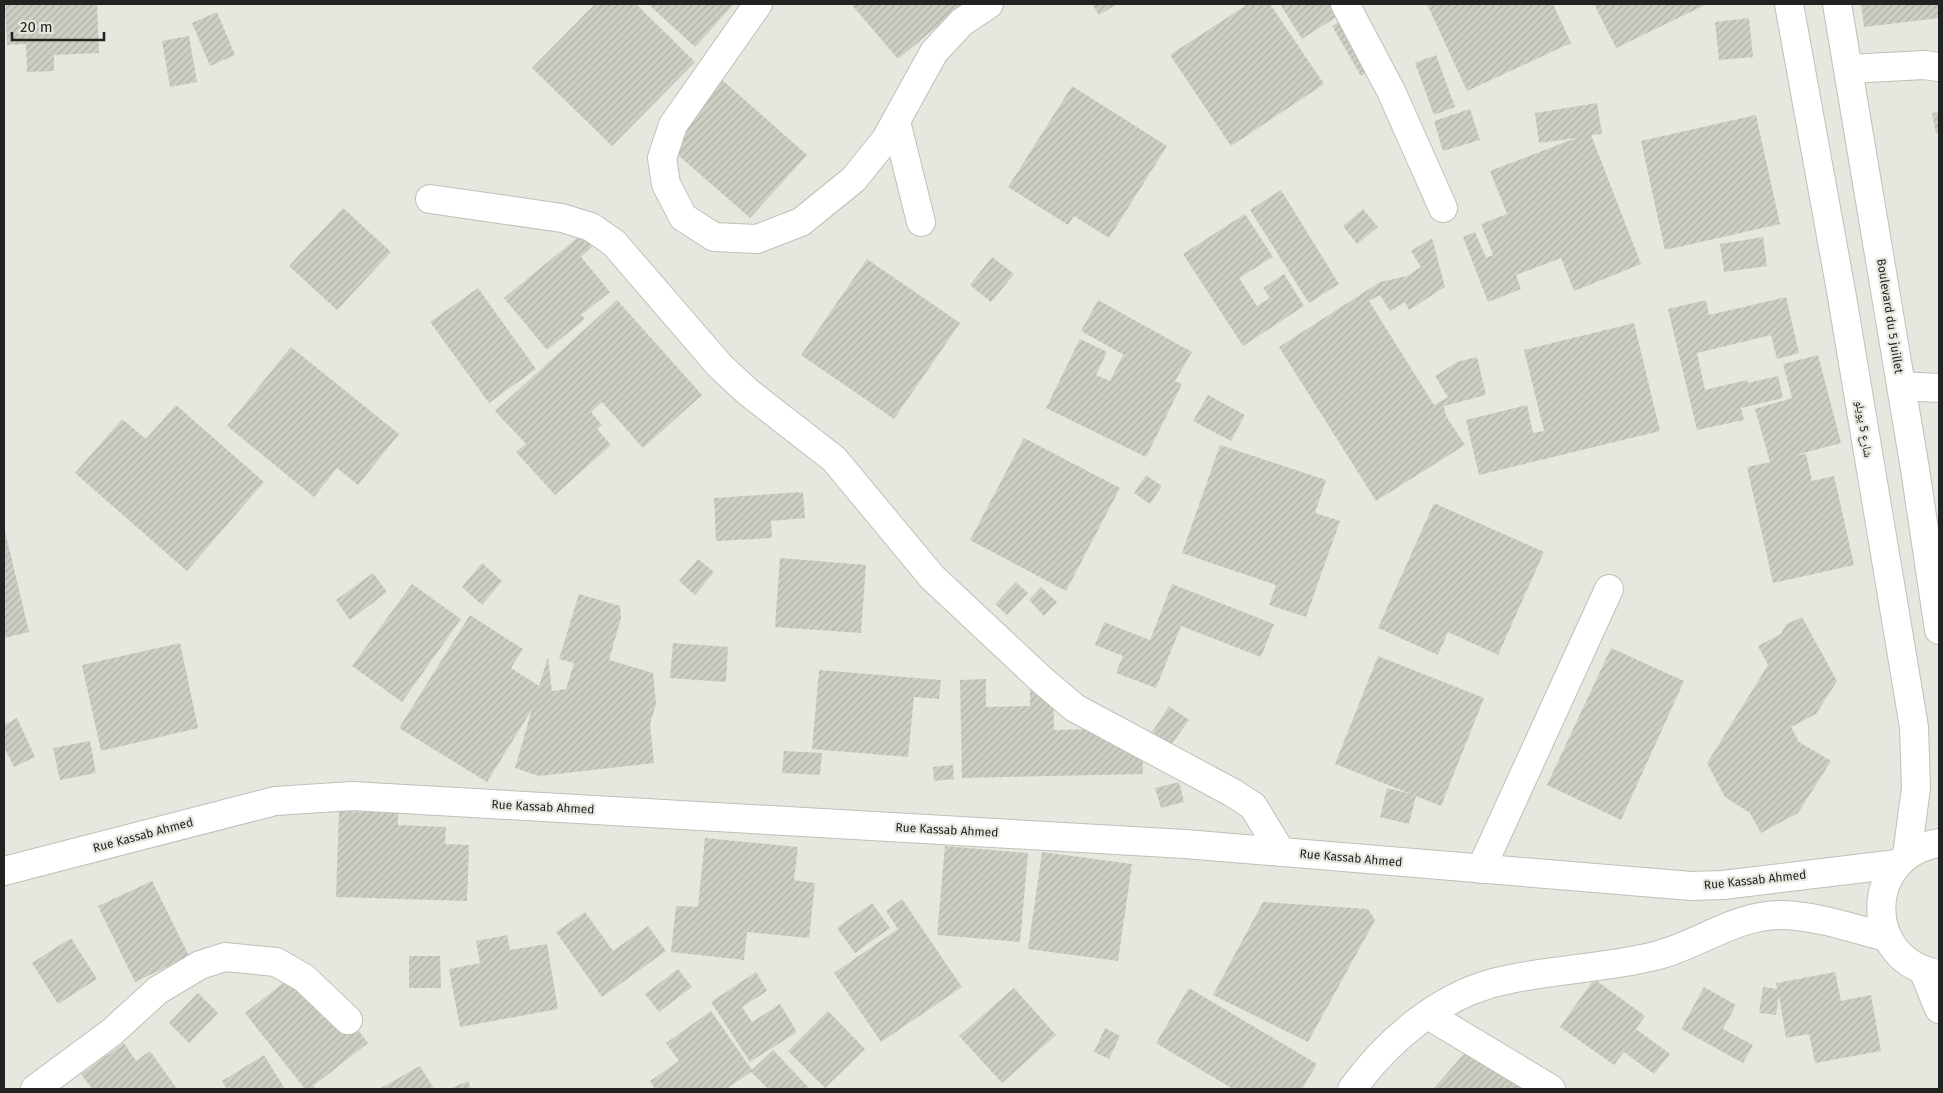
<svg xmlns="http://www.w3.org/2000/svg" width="1943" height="1093" font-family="'Fira Sans','Noto Naskh Arabic',sans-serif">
	<defs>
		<pattern id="building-hatch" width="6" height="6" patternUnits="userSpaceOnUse" patternTransform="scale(1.25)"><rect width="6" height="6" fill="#cfcec4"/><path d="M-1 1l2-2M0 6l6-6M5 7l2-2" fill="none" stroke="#b1b1a8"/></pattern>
	</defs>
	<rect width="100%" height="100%" fill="#e4e8df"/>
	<!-- building -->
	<g fill="url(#building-hatch)">
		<polygon points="5,4 97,4 99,53 54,55 54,71 27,72 26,44 7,45"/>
		<polygon points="595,4 636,4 695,62 612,146 532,68"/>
		<polygon points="648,4 734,4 695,47"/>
		<polygon points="851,4 964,4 898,59"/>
		<polygon points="1092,4 1117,4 1099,15"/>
		<polygon points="1248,4 1270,4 1324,84 1231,146 1170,55"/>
		<polygon points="1280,4 1346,4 1349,9 1302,39"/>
		<polygon points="1427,4 1553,4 1571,43 1467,91"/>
		<polygon points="1594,4 1707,4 1616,48"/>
		<polygon points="1861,4 1939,4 1939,18 1864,27"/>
		<polygon points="217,12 235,55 210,66 192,23"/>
		<polygon points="1352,15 1380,65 1361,76 1332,26"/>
		<polygon points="1749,18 1753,57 1719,60 1715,22"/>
		<polygon points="189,36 197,82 170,87 162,41"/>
		<polygon points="1436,55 1455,107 1434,115 1415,63"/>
		<polygon points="711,70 807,155 750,218 654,134"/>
		<polygon points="1072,86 1167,146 1109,238 1074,216 1068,225 1008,187"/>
		<polygon points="1597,103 1602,134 1591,135 1641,264 1574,291 1561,258 1516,275 1521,289 1488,302 1463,237 1475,232 1486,258 1493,255 1481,224 1507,214 1490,171 1576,138 1539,143 1535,113"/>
		<polygon points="1470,109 1480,140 1443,151 1434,121"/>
		<polygon points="1939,112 1939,132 1936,133 1932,113"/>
		<polygon points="1756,115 1780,224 1665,250 1641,141"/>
		<polygon points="1281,190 1339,284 1309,303 1250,210"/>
		<polygon points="343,208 391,252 337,310 289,266"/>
		<polygon points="1363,209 1378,227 1357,244 1343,226"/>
		<polygon points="1245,214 1273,257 1239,278 1257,306 1270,298 1263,288 1284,274 1304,306 1243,346 1183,254"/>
		<polygon points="582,234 592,247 581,257 610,292 581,315 585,319 547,350 504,298"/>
		<polygon points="1763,237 1767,266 1724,272 1720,244"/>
		<polygon points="1432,238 1445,287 1409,310 1405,302 1390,311 1380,295 1369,301 1434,405 1448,397 1435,376 1457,362 1477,357 1486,395 1444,406 1446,416 1465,445 1376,501 1279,347 1380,282 1407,276 1421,267 1411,251"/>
		<polygon points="992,257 1014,274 991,302 970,285"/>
		<polygon points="867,259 960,323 894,419 801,355"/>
		<polygon points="478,288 536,369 489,403 430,322"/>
		<polygon points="1786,297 1799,353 1777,359 1771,335 1697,353 1705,390 1747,380 1748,383 1778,376 1783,398 1741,408 1744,420 1697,430 1668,309 1706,300 1709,315"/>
		<polygon points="617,300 702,395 643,448 602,402 591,412 602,425 597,429 611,445 555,495 516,452 526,444 495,411"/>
		<polygon points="1098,300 1192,352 1175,381 1182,384 1146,457 1046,408 1080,339 1107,352 1096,375 1110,381 1123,355 1133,360 1081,331"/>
		<polygon points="1634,323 1660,431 1479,475 1466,420 1527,405 1533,433 1544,431 1524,350"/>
		<polygon points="291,347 399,434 358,485 337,468 314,497 227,426"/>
		<polygon points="1818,355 1841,443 1796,455 1806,454 1812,481 1834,476 1854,565 1773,583 1747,467 1770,462 1755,409 1792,398 1783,364"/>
		<polygon points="1208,395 1245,415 1231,441 1193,421"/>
		<polygon points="176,405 264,482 187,571 75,473 122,419 146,439"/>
		<polygon points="1024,438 1120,488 1066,591 970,540"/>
		<polygon points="1220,445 1326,480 1315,513 1340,521 1306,617 1269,605 1276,585 1182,553"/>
		<polygon points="1146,475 1162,486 1150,504 1134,493"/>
		<polygon points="803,492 805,518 771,521 772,538 716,541 714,498"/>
		<polygon points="1434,503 1544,552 1498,655 1448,632 1438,655 1378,628"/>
		<polygon points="4,527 29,632 4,638"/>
		<polygon points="780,558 866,565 861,633 775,627"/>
		<polygon points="698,559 714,572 695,595 679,581"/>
		<polygon points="482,563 502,581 482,605 462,587"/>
		<polygon points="373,573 387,592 350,620 336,600"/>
		<polygon points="1016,582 1028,593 1007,615 995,604"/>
		<polygon points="412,584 461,619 402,702 352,666"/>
		<polygon points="1172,584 1274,624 1261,657 1181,626 1156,688 1116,673 1123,656 1095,645 1104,622 1150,640"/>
		<polygon points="1041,587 1057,602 1044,616 1029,600"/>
		<polygon points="579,594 620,606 621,618 609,660 653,673 656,704 650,724 654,763 539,776 515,768 532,709 487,782 399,728 470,615 523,649 511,668 539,686 548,657 552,691 566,689 574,663 559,659"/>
		<polygon points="1802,617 1837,681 1816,714 1791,727 1799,742 1831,761 1798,813 1761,833 1750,813 1725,797 1707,763 1768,665 1758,646 1781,634 1786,624"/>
		<polygon points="180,643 198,728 101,751 82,665"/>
		<polygon points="673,643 728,647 726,682 670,678"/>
		<polygon points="1611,648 1684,681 1621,820 1547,785"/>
		<polygon points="1378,656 1484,698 1441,806 1416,796 1409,824 1380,817 1387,788 1411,794 1335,764"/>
		<polygon points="819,670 941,680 939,699 914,697 908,757 812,749"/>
		<polygon points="986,679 986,707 1030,706 1030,689 1053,689 1054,730 1142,728 1143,774 962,778 960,680"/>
		<polygon points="1169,706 1189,720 1171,745 1152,732"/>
		<polygon points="17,718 35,757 14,767 4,747 4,725"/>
		<polygon points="90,741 96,773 60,780 53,748"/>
		<polygon points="784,751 822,753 820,775 782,773"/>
		<polygon points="953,765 954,779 934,781 933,767"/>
		<polygon points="1179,782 1184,802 1161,808 1155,788"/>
		<polygon points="339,811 398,813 398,825 446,827 445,844 469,845 467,901 336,897"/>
		<polygon points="705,838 798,847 794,880 815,883 809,938 747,932 744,960 671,952 676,906 698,907"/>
		<polygon points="945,846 1028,853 1020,942 937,935"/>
		<polygon points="1042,852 1132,864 1118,961 1028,949"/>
		<polygon points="152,881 189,956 135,982 98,906"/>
		<polygon points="902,899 962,987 881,1042 834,973 898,929 886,911"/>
		<polygon points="1263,902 1368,909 1375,920 1308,1042 1213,995"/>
		<polygon points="872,903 890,928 855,953 837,928"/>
		<polygon points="585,912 613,951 648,926 666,951 602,997 556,932"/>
		<polygon points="507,935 510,950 547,944 558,1009 460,1027 449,969 480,963 476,941"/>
		<polygon points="71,938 97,979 58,1004 32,963"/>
		<polygon points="409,956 440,956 441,988 409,988"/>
		<polygon points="678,969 692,987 659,1012 645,994"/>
		<polygon points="756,972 767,991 742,1007 752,1022 780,1004 797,1032 750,1062 711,1002"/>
		<polygon points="1835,972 1841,1001 1871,995 1881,1051 1815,1063 1809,1034 1786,1038 1779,996 1776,1015 1759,1013 1763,987 1777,989 1776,983"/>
		<polygon points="291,977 323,1018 339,1005 368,1043 313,1086 316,1089 305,1089 245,1013"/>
		<polygon points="1594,979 1645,1016 1636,1029 1670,1054 1654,1074 1624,1052 1614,1065 1560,1027"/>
		<polygon points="1704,987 1736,1005 1723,1029 1753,1045 1743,1063 1681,1029"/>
		<polygon points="1014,988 1056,1035 1002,1083 959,1036"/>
		<polygon points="1189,988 1317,1064 1302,1089 1233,1089 1156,1043"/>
		<polygon points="198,993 218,1013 189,1043 169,1023"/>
		<polygon points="711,1011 752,1070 773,1050 810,1089 768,1089 751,1072 726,1089 655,1089 650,1081 679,1061 666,1043"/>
		<polygon points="828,1011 865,1049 825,1088 788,1051"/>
		<polygon points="1105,1028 1120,1036 1109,1059 1094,1052"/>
		<polygon points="124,1043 136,1061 150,1051 177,1089 92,1089 81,1074"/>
		<polygon points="1472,1045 1523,1089 1433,1089"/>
		<polygon points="264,1055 285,1089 227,1089 222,1081"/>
		<polygon points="420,1066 434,1089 379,1089"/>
		<polygon points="468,1081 471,1089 449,1089"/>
	</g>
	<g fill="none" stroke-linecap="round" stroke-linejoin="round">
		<!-- minor casing -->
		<g stroke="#bdc1b8" stroke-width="30">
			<g id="minor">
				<polyline points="758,4 673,125 662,158 666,184 683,217 714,237 757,239 801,222 854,179 886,139 934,52 962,22 989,4"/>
				<polyline points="1345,4 1391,91 1443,208"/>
				<polyline points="1849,69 1924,65 1939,67"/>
				<polyline points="896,121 921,222"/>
				<polyline points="430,199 562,218 591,227 614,243 720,366 748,392 834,459 932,577 1043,681 1075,708 1233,793 1253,806 1281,852"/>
				<polyline points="1901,386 1939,388"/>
				<polyline points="1481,869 1609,589"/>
				<polyline points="4,871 275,801 352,796 1185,844 1691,886 1723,885 1897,864"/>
				<polyline points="1428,1015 1551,1089"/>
				<polyline points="35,1089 112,1032 158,990 200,965 225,957 276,962 304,978 348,1020"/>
				<path d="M1352,1089C1389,1039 1443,992 1506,980C1555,969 1606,968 1655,956C1699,945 1736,914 1783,915C1818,916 1854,929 1887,937"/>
			</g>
		</g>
		<!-- major casing -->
		<g stroke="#bdc1b8" stroke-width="30">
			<g id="major">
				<polyline points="1789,4 1841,291 1914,727 1916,788 1907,855"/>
				<polyline points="1837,4 1915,469 1939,630"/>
				<path d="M1939,843C1862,855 1862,962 1939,974"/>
				<polyline points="1924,972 1939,1009"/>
			</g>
		</g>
		<!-- minor -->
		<use href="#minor" stroke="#fff" stroke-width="28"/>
		<!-- major -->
		<use href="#major" stroke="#fff" stroke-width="28"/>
	</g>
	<g text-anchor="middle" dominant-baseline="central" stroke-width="4.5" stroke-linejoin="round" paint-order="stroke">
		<!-- street labels -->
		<g font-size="12" fill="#222320" stroke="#e4e8df">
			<text transform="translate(1890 316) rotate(81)">Boulevard du 5 juillet</text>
			<text transform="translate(1864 429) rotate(81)">شارع 5 يويلو</text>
			<text transform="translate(543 807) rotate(3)">Rue Kassab Ahmed</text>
			<text transform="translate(947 830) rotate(3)">Rue Kassab Ahmed</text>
			<text transform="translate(143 835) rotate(-15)">Rue Kassab Ahmed</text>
			<text transform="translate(1351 858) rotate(5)">Rue Kassab Ahmed</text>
			<text transform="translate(1755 880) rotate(-6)">Rue Kassab Ahmed</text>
		</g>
	</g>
	<!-- border -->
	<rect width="1943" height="1093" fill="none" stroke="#222320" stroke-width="10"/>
	<!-- scale -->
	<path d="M12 32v8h92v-8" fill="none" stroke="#222320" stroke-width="2.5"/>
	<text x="20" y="32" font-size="15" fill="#222320" stroke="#e4e8df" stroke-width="4" paint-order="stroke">20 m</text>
</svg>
